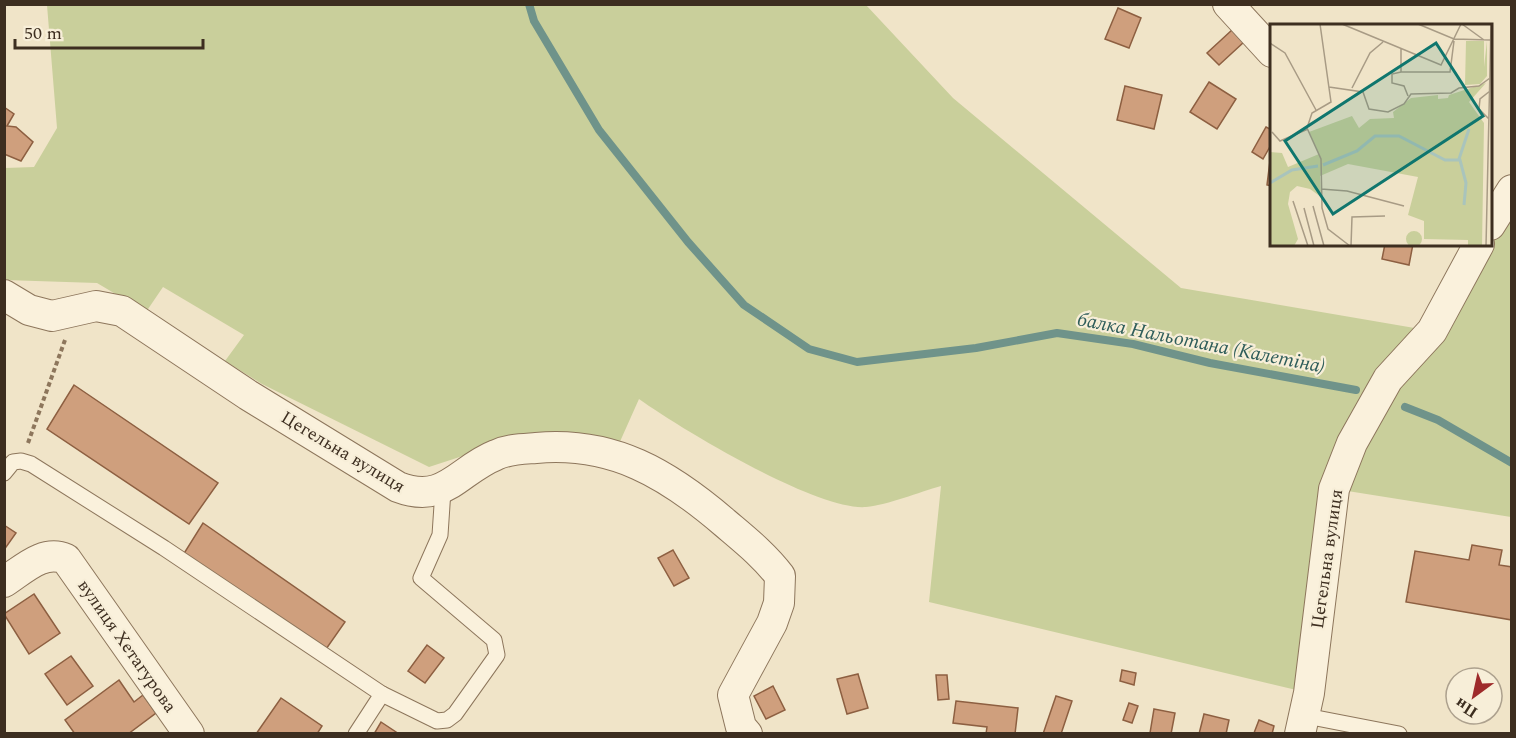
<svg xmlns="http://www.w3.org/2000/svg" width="1516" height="738" font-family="Spectral,serif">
	<rect width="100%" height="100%" fill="#f0e4c8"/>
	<!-- green -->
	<path fill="#c9cf9b" d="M47,5H866L953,98L1181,288L1432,331L1511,190V517L1335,489L1309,693L929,602L941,486C919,492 888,505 866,507C817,511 681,429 639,399L618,446L518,438L429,467L262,384L225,361L244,335L163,287L146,312L97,283L5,280V168L34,167L57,128Z"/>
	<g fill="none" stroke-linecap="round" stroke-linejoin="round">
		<!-- stream -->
		<g stroke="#6f938a" stroke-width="8">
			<polyline points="529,4 534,21 599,130 688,242 744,305 809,349 857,362 976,348 1057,333 1133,344 1210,363 1356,390"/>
			<polyline points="1405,407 1438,420 1512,463"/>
		</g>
	</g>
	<!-- building -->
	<g fill="#cf9f7d" stroke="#8d5f41" stroke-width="1.5">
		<polygon points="1118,8 1141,18 1129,48 1105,39"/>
		<polygon points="1233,29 1244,42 1219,65 1207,53"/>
		<polygon points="1209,82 1236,99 1217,129 1190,112"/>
		<polygon points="1125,86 1162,95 1154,129 1117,120"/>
		<polygon points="4,107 14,114 7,126 16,127 33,142 21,161 4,154"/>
		<polygon points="1266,127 1272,130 1272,143 1263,159 1252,152"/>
		<polygon points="1271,153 1272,153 1272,186 1267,185"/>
		<polygon points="1385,244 1413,244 1409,265 1382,259"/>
		<polygon points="74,385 218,483 189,524 47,429"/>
		<polygon points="203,523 345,622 324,652 183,555"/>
		<polygon points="4,525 16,533 4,550"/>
		<polygon points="1472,545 1502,550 1499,565 1512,567 1512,620 1406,602 1415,551 1469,560"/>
		<polygon points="673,550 689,578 674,586 658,558"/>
		<polygon points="34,594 60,633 29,654 4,614"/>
		<polygon points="427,645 444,658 425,683 408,671"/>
		<polygon points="71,656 93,686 67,705 45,674"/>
		<polygon points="1122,670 1136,673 1134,685 1120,681"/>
		<polygon points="858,674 868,708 847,714 837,679"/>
		<polygon points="936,675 947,675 949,699 938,700"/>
		<polygon points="119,680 134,702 143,695 156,713 128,734 75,734 65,720"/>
		<polygon points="773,686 785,710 766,719 754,696"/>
		<polygon points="1056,696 1072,701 1061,734 1043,734"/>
		<polygon points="281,698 322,726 317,734 256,734"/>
		<polygon points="956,701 1018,708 1015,734 986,734 987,727 953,723"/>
		<polygon points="1129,703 1138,706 1132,723 1123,720"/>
		<polygon points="1154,709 1175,713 1171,734 1150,733"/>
		<polygon points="1204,714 1229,720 1226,734 1199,734"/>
		<polygon points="1259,720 1274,726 1272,734 1254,733"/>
		<polygon points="381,722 399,734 374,734"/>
	</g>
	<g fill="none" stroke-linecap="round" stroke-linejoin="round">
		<!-- lane casing -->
		<g stroke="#8d765c" stroke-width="17">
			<g id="lane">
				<polyline points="4,473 13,462 21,461 31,464 164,548 382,694 356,734"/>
				<polyline points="382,694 437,721 447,720 455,714 497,655 494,640 421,578 440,535 443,490"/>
				<polyline points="1306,716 1399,734"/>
			</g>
		</g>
		<!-- street casing -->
		<g stroke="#8d765c" stroke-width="32">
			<g id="street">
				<polyline points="1228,4 1272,52"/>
				<polyline points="1490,225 1512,190"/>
				<path d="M4,295L29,310L52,316L96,306L122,311L248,395L398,487C445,505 458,470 496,455C509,449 522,449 536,448C613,441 668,474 725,523C745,540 764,555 780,576L779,603L772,623L733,695L741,727L747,734"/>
				<path d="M4,582C23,570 43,549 66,559L189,734"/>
				<polyline points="1300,734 1309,693 1334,489 1352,443 1388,379 1432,331 1479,244"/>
			</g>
		</g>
		<!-- path -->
		<polyline stroke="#8d765c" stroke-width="4" stroke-dasharray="4.5 3" stroke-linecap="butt" points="28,443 65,340"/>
		<!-- lane -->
		<use href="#lane" stroke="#faf1dc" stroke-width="15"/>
		<!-- street -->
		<use href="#street" stroke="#faf1dc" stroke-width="30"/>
	</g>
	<g text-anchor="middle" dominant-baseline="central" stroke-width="4.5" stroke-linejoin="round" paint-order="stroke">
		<!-- street labels -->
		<g font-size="18" fill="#3d2e20" stroke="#f7eed8">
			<text transform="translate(343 452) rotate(31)">Цегельна вулиця</text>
			<text transform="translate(1327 559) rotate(-82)">Цегельна вулиця</text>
			<text transform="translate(127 646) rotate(55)">вулиця Хетагурова</text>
		</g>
		<!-- water labels -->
		<g font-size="20" font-style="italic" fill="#2f5d5a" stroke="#f7eed8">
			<text transform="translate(1201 343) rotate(11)">балка Нальотана (Калетіна)</text>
		</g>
	</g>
	<!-- overview -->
	<g transform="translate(1270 24)">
		<rect width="222" height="222" fill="#f0e4c8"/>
		<path d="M196,17H214V43L217,17V52L210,60L195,61ZM216,59L199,78L214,99L212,222H198V216L154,215V197L138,191L148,153L78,140L50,152L51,173L40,165L27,162L20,168L18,180L28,215L24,222H0V128L12,129L18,143L49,130L39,108L82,92L89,104L100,95L124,94L123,88L141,74L168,71V75L178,74L179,71ZM136 215a8 8 0 1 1 16 0a8 8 0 1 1-16 0Z" fill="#c9cf9b"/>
		<path fill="none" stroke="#a9c4bc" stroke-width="3" d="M189,135L199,105M53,141L87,127L105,112H129L175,136H190L196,159L194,181M0,159L22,146L48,142"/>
		<path fill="none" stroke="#a89b85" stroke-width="1.5" d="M50,0L61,78L42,89L37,104L51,135L52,184L58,205L80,222M72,0L171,41L191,0M148,0L184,15L221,16M192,0L214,16M0,19L15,29L46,86M131,25V48H180L184,17M131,48L122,50V59L134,62L138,72M59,63L93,68L99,85L118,88L134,80L141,70L181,69L189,64L209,62L220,54M82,64L100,29L113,18M219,95L209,85L210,75L220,67M2,108L10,117L38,105M51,165L77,167L134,182M23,177L38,222M43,182L54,222M34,184L44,222M81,222L82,193L115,192M216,222L221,0"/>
		<path fill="#0f766e" fill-opacity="0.15" stroke="#0f766e" stroke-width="3" d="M166,19L213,92L63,190L15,117Z"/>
		<rect width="222" height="222" fill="none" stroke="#3d2e20" stroke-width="3"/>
	</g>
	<!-- border -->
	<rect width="1516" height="738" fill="none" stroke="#3d2e20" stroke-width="12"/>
	<!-- north arrow -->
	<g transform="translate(1474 696) rotate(213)"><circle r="28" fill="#f7eed8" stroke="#ada18e" stroke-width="1.5"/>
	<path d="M0-4.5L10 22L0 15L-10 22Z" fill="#9e2a2b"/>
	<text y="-9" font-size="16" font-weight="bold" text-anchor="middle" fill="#3d2e20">Пн</text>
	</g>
	<!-- scale -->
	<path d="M15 39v9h188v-9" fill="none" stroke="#3d2e20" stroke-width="3"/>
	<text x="24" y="39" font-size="18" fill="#3d2e20" stroke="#f7eed8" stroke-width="4.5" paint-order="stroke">50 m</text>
</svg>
